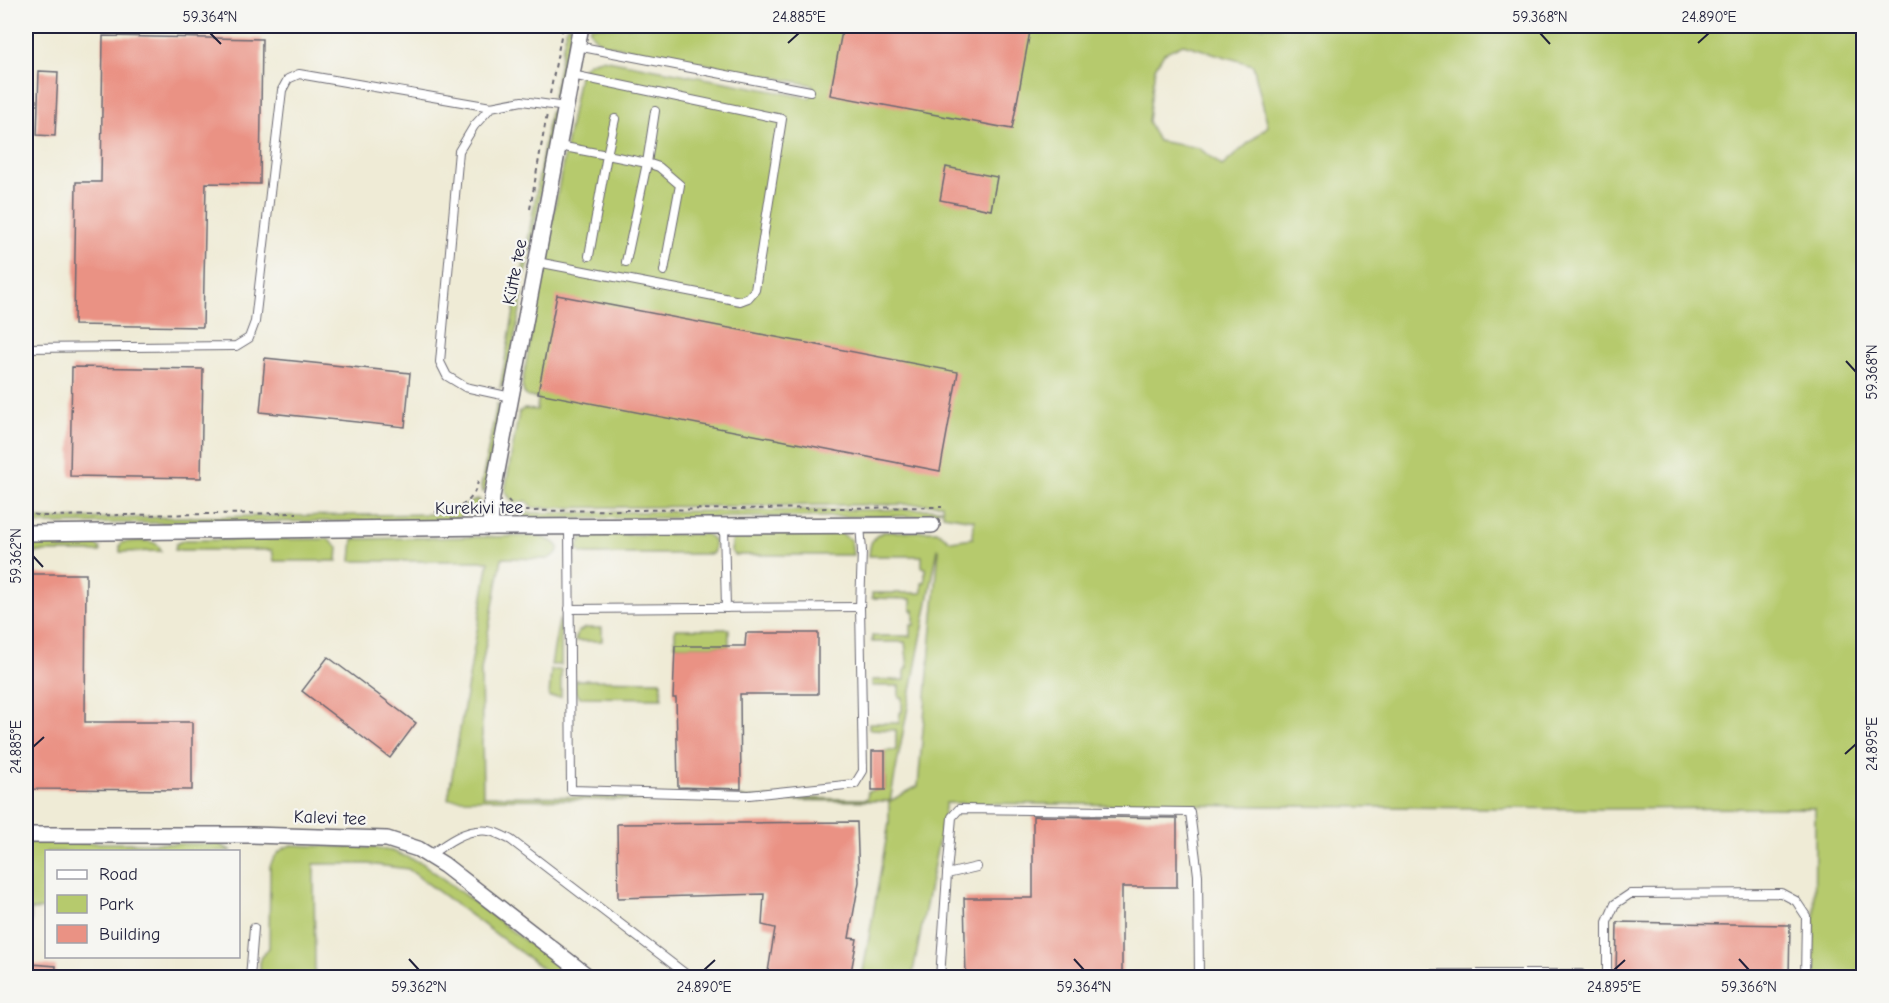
<svg xmlns="http://www.w3.org/2000/svg" width="1889" height="1003" font-family="'Comic Neue',sans-serif">
	<rect width="100%" height="100%" fill="#f6f6f2"/>
	<filter id="ink" filterUnits="userSpaceOnUse"><feTurbulence type="fractalNoise" baseFrequency=".0167" numOctaves="2"/><feDisplacementMap in="SourceGraphic" scale="12" xChannelSelector="R" yChannelSelector="G"/><feConvolveMatrix kernelMatrix="1 2 1 2 8 2 1 2 1" color-interpolation-filters="sRGB"/></filter>
	<filter id="wash" filterUnits="userSpaceOnUse"><feTurbulence type="fractalNoise" baseFrequency=".008" numOctaves="4" result="noise"/><feDisplacementMap in="SourceGraphic" scale="24" xChannelSelector="R" yChannelSelector="G"/><feGaussianBlur stdDeviation="1.35" result="paint"/><feColorMatrix in="noise" values="0 0 0 0 0 0 0 0 0 0 0 0 0 0 0 0 0 1.4 0 .05"/><feComposite in="paint" operator="in"/></filter>
	<g filter="url(#wash)">
		<rect width="100%" height="100%" fill="#efebd6"/>
		<!-- green -->
		<g fill="#b6ca6d" stroke="#6c7654" stroke-width="1.5" fill-rule="evenodd">
			<polygon points="567,26 572,26 559,94 556,98 553,97"/>
			<path d="M590,26H1863V977H1814L1815,808L1595,809L946,803L912,977H862L889,823V801L448,799L489,561H351L353,539L539,536L555,543L559,547L557,553L548,559L502,558L481,670L483,796L867,799L868,791L885,789V751L896,750V730L869,729V723H899L900,712H902V697H899V686H872V680H905V669L908,668L905,642H872V636H911V625H914V610H911V599L872,598V593H922V583L925,582V568L922,567V556H869C870,543 871,538 883,532L937,531L951,541L973,538L974,520L943,515L942,504L533,508L527,501L513,503L505,491L519,412L524,409L537,410L538,398L528,397L524,393L522,385L579,76C585,64 589,61 602,59L810,98L813,85L603,44C596,39 589,34 590,26ZM1183,44L1253,65L1268,126L1222,166L1199,148L1158,141L1148,121L1155,68L1164,53ZM939,549L918,786L890,801L938,549Z"/>
			<polygon points="552,111 555,118 526,272 522,275 550,112"/>
			<polygon points="518,289 523,295 506,382 500,388"/>
			<polygon points="497,404 501,409 485,492 482,492 481,487"/>
			<path d="M477,499L480,500C473,512 462,517 449,520L42,524L26,523V513L42,519L443,514L453,512Z"/>
			<polygon points="941,509 931,516 521,519 518,516 526,513"/>
			<polygon points="839,532 851,540 853,555 735,555 731,551 733,536 741,533"/>
			<path d="M705,534C714,537 717,547 712,554H587L581,553L577,547L582,538L592,535Z"/>
			<polygon points="328,539 338,547 337,561 274,561 272,550 175,550 176,544 184,540"/>
			<polygon points="92,542 100,548 100,552 26,552 26,543"/>
			<path d="M123,542C135,542 157,536 161,551L120,552V545Z"/>
			<polygon points="559,620 561,622 561,665 551,665"/>
			<polygon points="585,628 602,628 602,641 575,641 578,632"/>
			<rect x="675" y="629" width="54" height="17"/>
			<polygon points="551,670 561,670 561,697 549,697"/>
			<polygon points="575,680 661,681 662,698 580,697 575,692"/>
			<polygon points="26,842 219,844 232,851 46,852 46,909 31,910 31,973 26,973"/>
			<path d="M291,845L374,848L392,851L422,863L573,977H554L408,869L368,864H314L315,977H260V958L269,948L270,866C274,855 280,849 291,845Z"/>
		</g>
		<g id="blocks">
			<!-- building -->
			<g fill="#ea9284">
				<polygon points="843,26 1031,26 1012,129 830,95"/>
				<polygon points="103,36 262,39 260,184 206,183 203,327 74,325 76,182 101,182"/>
				<polygon points="39,71 58,72 55,136 37,135"/>
				<polygon points="946,167 997,177 991,210 940,200"/>
				<polygon points="557,295 958,372 940,471 538,393"/>
				<polygon points="265,358 410,373 405,427 260,412"/>
				<polygon points="72,367 203,369 201,478 70,476"/>
				<polygon points="26,574 86,574 85,722 192,722 192,790 26,789"/>
				<polygon points="746,633 818,633 818,694 740,694 741,789 678,787 676,698 673,698 675,646 745,646"/>
				<polygon points="328,657 416,723 390,758 302,691"/>
				<rect x="872" y="751" width="13" height="39"/>
				<polygon points="1033,816 1177,818 1177,887 1122,887 1122,978 966,978 964,898 1033,898"/>
				<polygon points="857,822 859,882 849,938 857,939 850,978 767,978 775,928 762,925 764,894 618,898 617,824"/>
				<polygon points="1617,922 1790,925 1789,978 1616,978"/>
				<polygon points="31,964 56,966 55,978 31,978"/>
			</g>
		</g>
	</g>
	<g filter="url(#ink)">
		<use href="#blocks" fill-opacity="0" stroke="#6a6871" stroke-width="1.5"/>
		<g fill="none" stroke-linecap="round" stroke-linejoin="round">
			<!-- lane casing -->
			<g stroke="#6a6871" stroke-width="10">
				<g id="lane">
					<polyline points="577,46 810,91"/>
					<polyline points="491,107 474,126 459,151 440,362 447,376 465,387 511,397"/>
					<polyline points="655,111 647,163 659,167 680,185 664,271"/>
					<polyline points="615,119 607,155 647,163 626,262"/>
					<polyline points="559,146 607,155 589,256"/>
					<polyline points="537,262 740,301 748,298 755,290 782,119 572,75"/>
					<polyline points="26,348 236,346 249,338 255,322 282,90 288,79 299,74 491,107 522,101 566,107"/>
					<polyline points="724,526 726,608"/>
					<polyline points="569,527 571,790 749,795 855,784 863,771 860,607 862,551 860,525"/>
					<polyline points="569,609 860,607"/>
					<path d="M429,856C446,843 466,828 489,831C496,832 505,837 511,840L691,978"/>
					<polyline points="947,874 952,817 959,809 1190,812 1198,875 1199,978"/>
					<polyline points="250,978 254,928"/>
					<polyline points="940,978 947,874 977,867"/>
					<polyline points="1393,978 1393,974 1581,974 1581,978"/>
					<polyline points="1607,978 1607,922 1615,904 1630,894 1781,893 1796,901 1806,916 1805,978"/>
				</g>
			</g>
			<!-- street casing -->
			<g stroke="#6a6871" stroke-width="18">
				<g id="street">
					<polyline points="490,527 492,497 581,26"/>
					<polyline points="26,533 490,527 932,525"/>
					<polyline points="26,835 251,835 387,839 418,849 444,865 590,978"/>
				</g>
			</g>
			<!-- path -->
			<g stroke="#6a6871" stroke-width="2" stroke-dasharray="4.5 4.5" stroke-linecap="butt">
				<polyline points="550,94 563,26"/>
				<polyline points="530,209 547,114"/>
				<polyline points="508,500 517,512"/>
				<polyline points="26,510 32,514 41,516 297,513"/>
				<polyline points="525,511 942,507"/>
				<path d="M435,512C461,509 474,504 479,477"/>
			</g>
			<!-- lane -->
			<use href="#lane" stroke="#fff" stroke-width="8"/>
			<!-- street -->
			<use href="#street" stroke="#fff" stroke-width="15"/>
		</g>
	</g>
	<!-- ticks -->
	<path fill="none" stroke="#22223b" stroke-width="2" d="M210,33L221,44M1540,33L1550,44M788,43L799,33M1698,43L1709,33M1846,361L1856,372M33,556L43,567M33,747L44,737M1845,754L1856,744M409,959L419,970M1074,959L1084,970M1739,959L1749,970M704,970L715,960M1614,970L1625,960"/>
	<g text-anchor="middle" dominant-baseline="central" stroke-width="4.5" stroke-linejoin="round" paint-order="stroke">
		<!-- street labels -->
		<g font-size="18" fill="#22223b" stroke="#f6f6f2">
			<text transform="translate(515 272) rotate(-79)">Kütte tee</text>
			<text transform="translate(479 508) rotate(-1)">Kurekivi tee</text>
			<text transform="translate(330 818) rotate(2)">Kalevi tee</text>
		</g>
	</g>
	<!-- margin -->
	<rect width="1889" height="1003" fill="none" stroke="#f6f6f2" stroke-width="66"/>
	<!-- legend -->
	<rect x="45" y="850" width="195" height="108" fill="#f6f6f2" stroke="#a1a1a9" stroke-width="1.5"/>
	<rect x="57" y="870" width="30" height="9" fill="#ffffff" stroke="#a1a1a9" stroke-width="1.5"/>
	<text x="99" y="880" font-size="18" fill="#22223b">Road</text>
	<rect x="57" y="895" width="30" height="18" fill="#b6ca6d" stroke="#a1a1a9" stroke-width="1.5"/>
	<text x="99" y="910" font-size="18" fill="#22223b">Park</text>
	<rect x="57" y="925" width="30" height="18" fill="#ea9284" stroke="#a1a1a9" stroke-width="1.5"/>
	<text x="99" y="940" font-size="18" fill="#22223b">Building</text>
	<rect x="33" y="33" width="1823" height="937" fill="none" stroke="#22223b" stroke-width="2"/>
	<g font-size="15" text-anchor="middle" fill="#22223b">
		<text x="210" y="22">59.364°N</text>
		<text x="799" y="22">24.885°E</text>
		<text x="1540" y="22">59.368°N</text>
		<text x="1709" y="22">24.890°E</text>
		<text transform="translate(1872 372) rotate(-90)" y="5">59.368°N</text>
		<text transform="translate(16 556) rotate(-90)" y="5">59.362°N</text>
		<text transform="translate(1872 744) rotate(-90)" y="5">24.895°E</text>
		<text transform="translate(16 747) rotate(-90)" y="5">24.885°E</text>
		<text x="419" y="992">59.362°N</text>
		<text x="704" y="992">24.890°E</text>
		<text x="1084" y="992">59.364°N</text>
		<text x="1614" y="992">24.895°E</text>
		<text x="1749" y="992">59.366°N</text>
	</g>
</svg>
